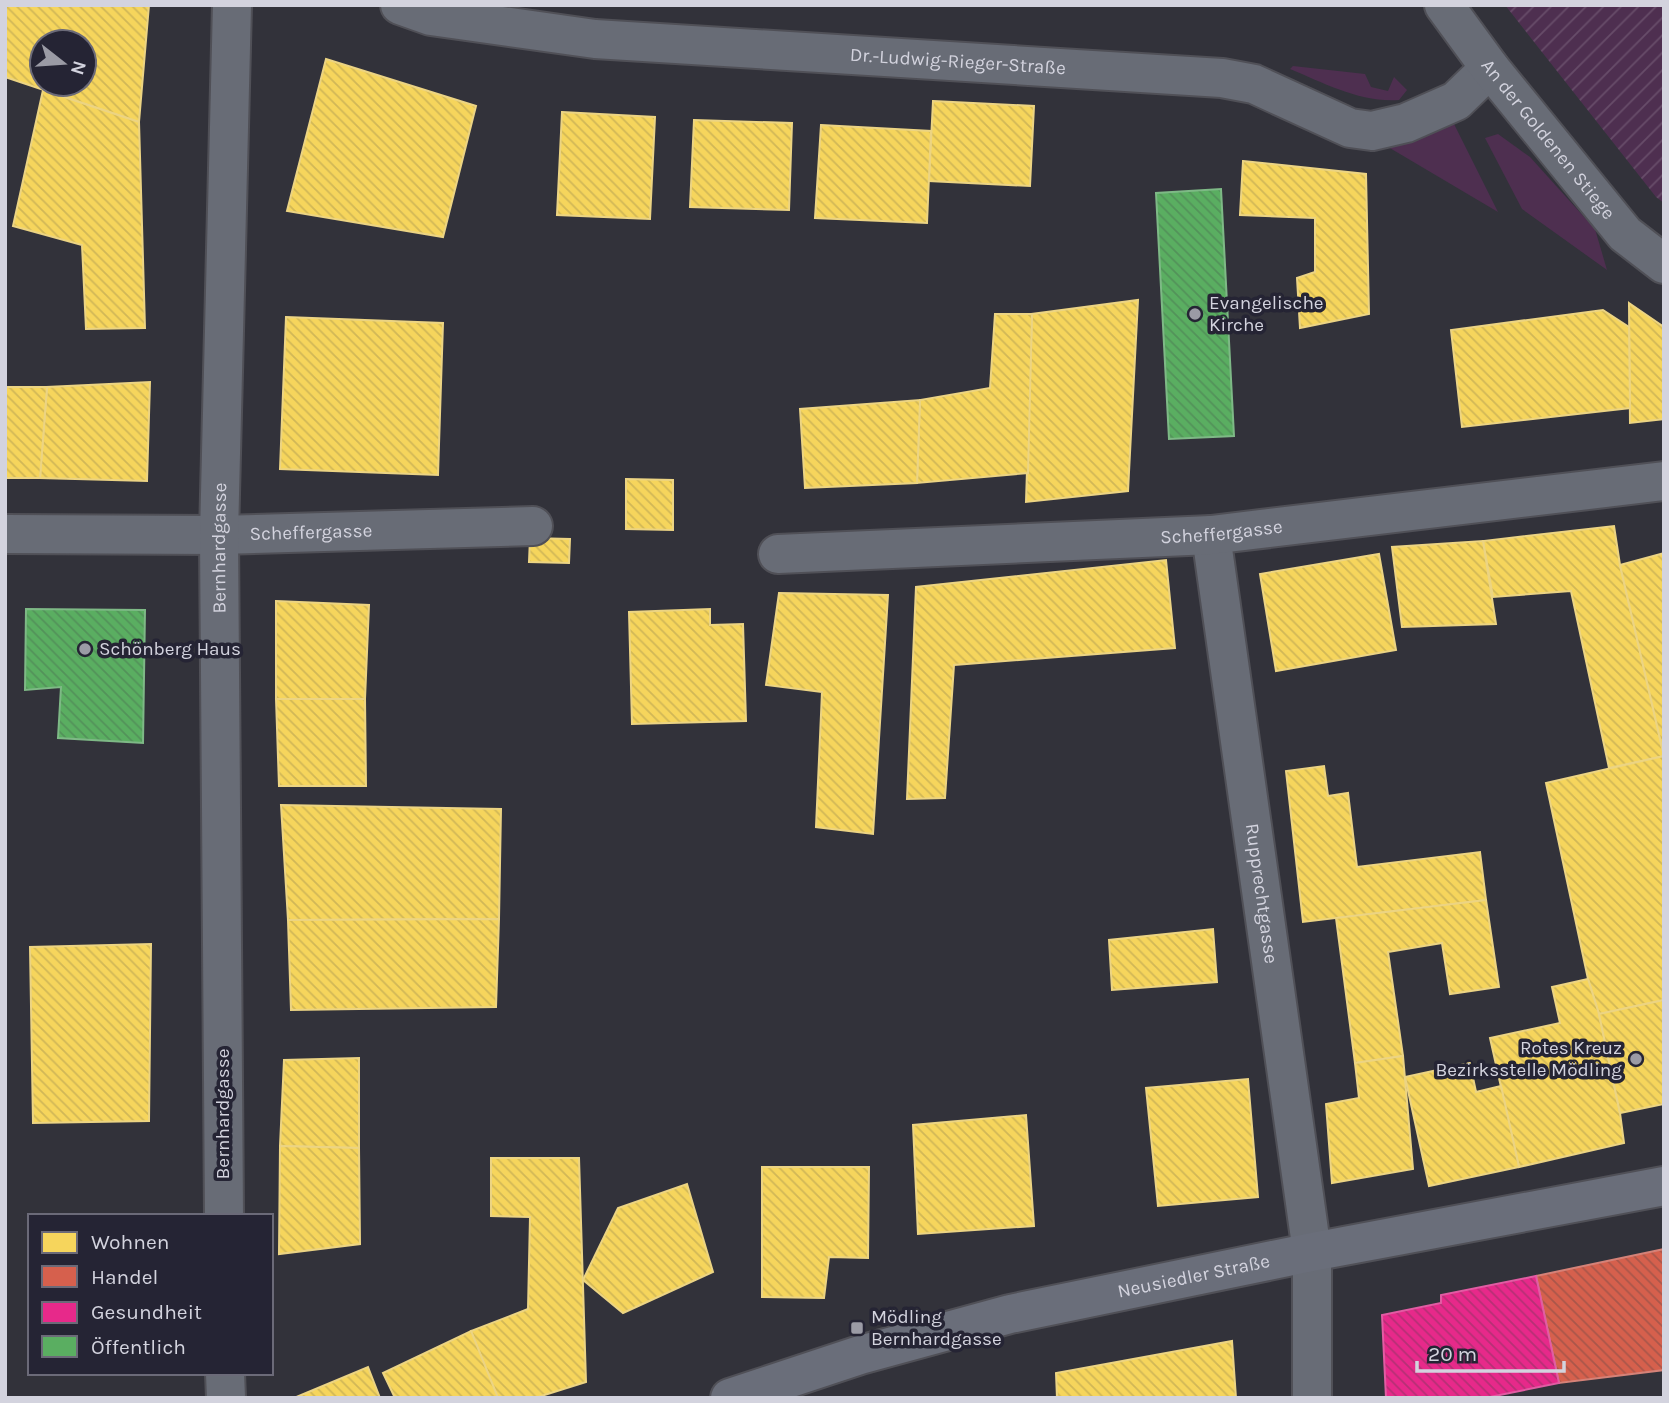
<svg xmlns="http://www.w3.org/2000/svg" width="1669" height="1403" font-family="Karla,sans-serif">
	<defs>
		<pattern id="garden-furrows" width="10" height="10" patternUnits="userSpaceOnUse" patternTransform="scale(1.75)"><rect width="10" height="10" fill="#4e2f50"/><path d="M-1 1l2-2M0 10L10 0M9 11l2-2" fill="none" stroke="#674c69"/></pattern>
		<pattern id="homes-back-hatch" width="6" height="6" patternUnits="userSpaceOnUse" patternTransform="scale(1.75)"><rect width="6" height="6" fill="#f6d55c"/><path d="M-1 5l2 2M0 0l6 6M5-1l2 2" fill="none" stroke="#d1b757"/></pattern>
		<pattern id="shops-back-hatch" width="6" height="6" patternUnits="userSpaceOnUse" patternTransform="scale(1.75)"><rect width="6" height="6" fill="#d6604d"/><path d="M-1 5l2 2M0 0l6 6M5-1l2 2" fill="none" stroke="#a9564a"/></pattern>
		<pattern id="health-back-hatch" width="6" height="6" patternUnits="userSpaceOnUse" patternTransform="scale(1.75)"><rect width="6" height="6" fill="#e7298a"/><path d="M-1 5l2 2M0 0l6 6M5-1l2 2" fill="none" stroke="#b53075"/></pattern>
		<pattern id="public-back-hatch" width="6" height="6" patternUnits="userSpaceOnUse" patternTransform="scale(1.75)"><rect width="6" height="6" fill="#5aae61"/><path d="M-1 5l2 2M0 0l6 6M5-1l2 2" fill="none" stroke="#53925a"/></pattern>
	</defs>
	<rect width="100%" height="100%" fill="#32323a"/>
	<!-- grass -->
	<g fill="#4e2f50">
		<path d="M1293,66L1365,74L1371,87L1388,91L1394,77L1407,90L1399,100C1361,103 1324,83 1290,69Z"/>
		<polygon points="1449,114 1498,212 1378,141"/>
		<polygon points="1498,134 1530,157 1595,229 1607,270 1522,209 1485,138"/>
	</g>
	<!-- garden -->
	<polygon fill="url(#garden-furrows)" points="1505,5 1664,5 1664,203 1656,197"/>
	<!-- homes -->
	<g fill="url(#homes-back-hatch)" stroke="#ecd483" stroke-width="2" fill-rule="evenodd">
		<path d="M5,5H149L139,122L5,77ZM42,42H84V84H42Z"/>
		<polygon points="326,59 476,106 443,237 287,211"/>
		<polygon points="43,90 139,122 145,328 86,329 82,245 13,226"/>
		<polygon points="933,101 1034,106 1030,186 929,181"/>
		<polygon points="562,112 655,117 650,219 557,215"/>
		<polygon points="694,120 792,123 789,210 690,207"/>
		<polygon points="821,125 931,131 927,223 815,218"/>
		<polygon points="1243,161 1366,174 1369,314 1300,328 1297,278 1315,272 1315,218 1240,215"/>
		<polygon points="1138,300 1128,491 1026,502 1032,314"/>
		<polygon points="1629,303 1664,327 1664,419 1630,423"/>
		<polygon points="1603,310 1629,327 1630,408 1462,427 1451,330"/>
		<polygon points="995,314 1032,314 1028,473 917,483 920,400 990,388"/>
		<polygon points="286,317 443,323 438,475 280,469"/>
		<polygon points="150,382 147,481 40,478 47,387"/>
		<polygon points="5,387 47,387 40,478 5,478"/>
		<polygon points="920,400 917,483 805,488 800,409"/>
		<polygon points="626,479 673,480 673,530 626,529"/>
		<polygon points="1614,526 1620,565 1664,756 1609,768 1571,591 1493,597 1483,541"/>
		<polygon points="530,538 570,539 569,563 529,562"/>
		<polygon points="1483,541 1496,624 1402,627 1392,547"/>
		<polygon points="1664,553 1664,756 1620,565"/>
		<polygon points="1379,554 1396,650 1276,671 1260,574"/>
		<polygon points="1166,560 1175,648 954,665 945,798 907,799 916,587"/>
		<polygon points="779,593 888,595 873,834 816,827 822,692 766,685"/>
		<polygon points="276,601 369,605 365,699 276,699"/>
		<polygon points="710,609 710,625 743,624 746,721 632,724 629,612"/>
		<polygon points="276,699 365,699 366,786 279,786"/>
		<polygon points="1664,756 1664,1000 1599,1014 1588,979 1546,783"/>
		<polygon points="1324,766 1328,796 1348,793 1357,867 1480,852 1486,900 1303,922 1286,771"/>
		<polygon points="281,805 501,809 499,919 288,920"/>
		<polygon points="1486,900 1499,987 1450,994 1442,943 1388,952 1403,1056 1355,1063 1336,918"/>
		<polygon points="499,919 496,1007 291,1010 288,920"/>
		<polygon points="1213,929 1217,982 1112,990 1109,940"/>
		<polygon points="151,944 149,1121 33,1123 30,947"/>
		<polygon points="1588,979 1599,1014 1620,1113 1624,1143 1519,1167 1490,1038 1560,1023 1552,987"/>
		<polygon points="1664,1000 1664,1104 1620,1113 1599,1014"/>
		<polygon points="1403,1056 1413,1169 1332,1183 1326,1104 1359,1098 1355,1063"/>
		<polygon points="359,1058 359,1148 280,1146 284,1060"/>
		<polygon points="1470,1063 1476,1092 1501,1086 1519,1167 1429,1186 1405,1077"/>
		<polygon points="1248,1079 1258,1197 1158,1206 1146,1088"/>
		<polygon points="1026,1115 1034,1226 918,1234 913,1125"/>
		<polygon points="280,1146 359,1148 360,1244 279,1254"/>
		<polygon points="491,1158 579,1158 586,1382 535,1398 498,1398 471,1331 528,1309 530,1217 491,1216"/>
		<polygon points="762,1167 869,1167 868,1258 829,1257 824,1298 762,1297"/>
		<polygon points="687,1184 713,1272 623,1313 583,1280 618,1208"/>
		<polygon points="471,1331 498,1398 395,1398 383,1373"/>
		<polygon points="1232,1341 1236,1398 1057,1398 1056,1373"/>
		<polygon points="368,1367 380,1398 294,1398"/>
	</g>
	<!-- shops -->
	<polygon fill="url(#shops-back-hatch)" stroke="#d58278" stroke-width="2" points="1664,1249 1664,1370 1559,1383 1536,1276"/>
	<!-- health -->
	<polygon fill="url(#health-back-hatch)" stroke="#e15ca3" stroke-width="2" points="1536,1276 1559,1383 1485,1398 1386,1398 1382,1315 1441,1303 1441,1295"/>
	<!-- public -->
	<g fill="url(#public-back-hatch)" stroke="#7eb986" stroke-width="2">
		<polygon points="1221,189 1234,436 1169,439 1156,193"/>
		<polygon points="26,609 145,610 143,743 58,738 61,687 25,690"/>
	</g>
	<g fill="none" stroke-linecap="round" stroke-linejoin="round">
		<!-- street casing -->
		<g stroke="#505057" stroke-width="42">
			<g id="street">
				<path id="s1" d="M400,5L431,16L595,39L1222,78L1254,84L1350,128L1372,131L1406,123L1456,101L1490,68"/>
				<path id="s2" d="M1444,5L1490,68L1625,234L1664,264"/>
				<path id="s3" d="M5,534L219,535L533,526"/>
				<path id="s4" d="M1211,535L1312,1252V1398"/>
				<path id="s5" d="M778,554L1211,535L1664,481"/>
				<path id="s6" d="M224,1216L219,535L232,5"/>
				<polyline points="225,1373 226,1398"/>
			</g>
		</g>
		<!-- secondary casing -->
		<g stroke="#505057" stroke-width="42">
			<g id="secondary">
				<path id="s7" d="M730,1398L860,1355L1010,1314L1312,1252L1664,1186"/>
			</g>
		</g>
		<!-- street -->
		<use href="#street" stroke="#686c76" stroke-width="38"/>
		<!-- secondary -->
		<use href="#secondary" stroke="#6a6e7a" stroke-width="38"/>
	</g>
	<!-- markers -->
	<g fill="#9b9ba5" stroke="#252434" stroke-width="2.5">
		<circle cx="1195" cy="314" r="7"/>
		<circle cx="85" cy="649" r="7"/>
		<circle cx="1636" cy="1059" r="7"/>
		<rect x="850" y="1321" width="14" height="14" rx="3.5"/>
	</g>
	<g text-anchor="middle" dominant-baseline="central" stroke-width="7" stroke-linejoin="round" paint-order="stroke">
		<!-- street labels -->
		<g font-size="19" fill="#d3d3de" stroke="#252434">
			<text stroke="none"><textPath href="#s1" startOffset="562">Dr.-Ludwig-Rieger-Straße</textPath></text>
			<text stroke="none"><textPath href="#s2" startOffset="170">An der Goldenen Stiege</textPath></text>
			<text stroke="none"><textPath href="#s5" startOffset="444">Scheffergasse</textPath></text>
			<text stroke="none"><textPath href="#s3" startOffset="306">Scheffergasse</textPath></text>
			<text stroke="none"><textPath href="#s6" startOffset="668">Bernhardgasse</textPath></text>
			<text stroke="none"><textPath href="#s4" startOffset="362">Rupprechtgasse</textPath></text>
			<text transform="translate(223 1114) rotate(-90)">Bernhardgasse</text>
			<text stroke="none"><textPath href="#s7" startOffset="480">Neusiedler Straße</textPath></text>
		</g>
		<!-- poi labels -->
		<g font-size="19" fill="#d3d3de" stroke="#252434" text-anchor="start">
			<text x="1209" y="303">Evangelische<tspan x="1209" dy="22">Kirche</tspan></text>
			<text x="99" y="649">Schönberg Haus</text>
			<text x="1622" y="1048" text-anchor="end">Rotes Kreuz<tspan x="1622" dy="22">Bezirksstelle Mödling</tspan></text>
			<text x="871" y="1317">Mödling<tspan x="871" dy="22">Bernhardgasse</tspan></text>
		</g>
	</g>
	<!-- border -->
	<rect width="1669" height="1403" fill="none" stroke="#d3d3de" stroke-width="14"/>
	<!-- legend -->
	<rect x="28" y="1214" width="245" height="161" fill="#252434" stroke="#6b6a78" stroke-width="2"/>
	<rect x="42" y="1232" width="35" height="21" fill="#f6d55c" stroke="#6b6a78" stroke-width="2"/>
	<text x="91" y="1249" font-size="21" fill="#d3d3de">Wohnen</text>
	<rect x="42" y="1266" width="35" height="21" fill="#d6604d" stroke="#6b6a78" stroke-width="2"/>
	<text x="91" y="1284" font-size="21" fill="#d3d3de">Handel</text>
	<rect x="42" y="1302" width="35" height="21" fill="#e7298a" stroke="#6b6a78" stroke-width="2"/>
	<text x="91" y="1319" font-size="21" fill="#d3d3de">Gesundheit</text>
	<rect x="42" y="1336" width="35" height="21" fill="#5aae61" stroke="#6b6a78" stroke-width="2"/>
	<text x="91" y="1354" font-size="21" fill="#d3d3de">Öffentlich</text>
	<!-- north arrow -->
	<g transform="translate(63 63) rotate(107)"><circle r="33" fill="#252434" stroke="#6b6a78" stroke-width="2"/>
	<path d="M0-5L12 26L0 18L-12 26Z" fill="#9b9ba5"/>
	<text y="-10" font-size="19" font-weight="bold" text-anchor="middle" fill="#d3d3de">N</text>
	</g>
	<!-- scale -->
	<path d="M1417 1361v10h147v-10" fill="none" stroke="#d3d3de" stroke-width="3.5"/>
	<text x="1428" y="1361" font-size="21" fill="#d3d3de" stroke="#252434" stroke-width="5" paint-order="stroke">20 m</text>
</svg>
